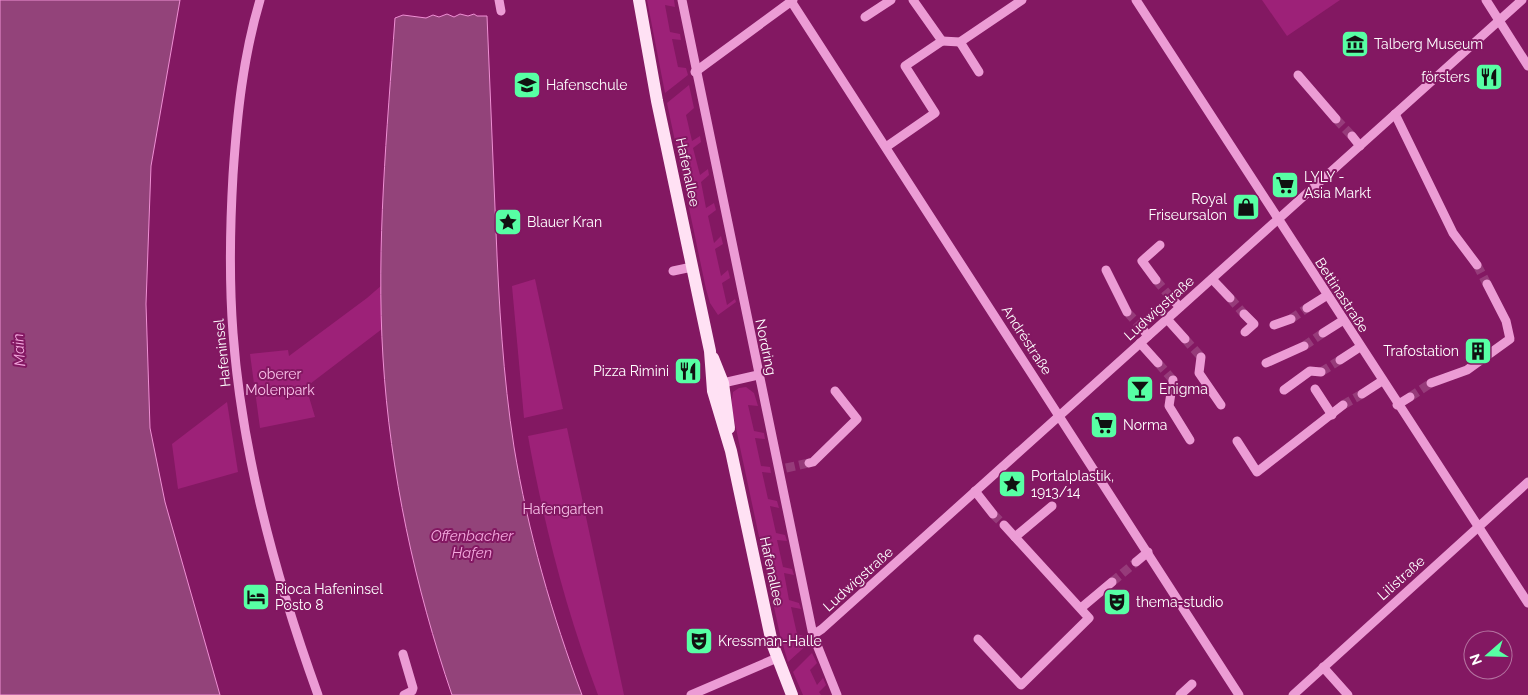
<svg xmlns="http://www.w3.org/2000/svg" width="1528" height="695" font-family="Raleway,sans-serif">
	<rect width="100%" height="100%" fill="#831862"/>
	<!-- green -->
	<g fill="#9d2178">
		<polygon points="647,0 674,0 675,7 665,5 670,32 680,34 681,40 672,39 678,67 686,68 688,75 665,93"/>
		<polygon points="1262,0 1340,0 1287,36"/>
		<polygon points="689,85 694,108 686,115 692,141 700,136 701,142 693,148 700,175 708,169 709,175 701,182 706,208 714,203 716,210 708,216 714,243 721,236 723,244 715,249 721,276 728,270 730,278 722,283 727,305 735,299 736,302 718,315 710,303 706,289 667,103"/>
		<polygon points="535,279 563,409 524,418 512,286"/>
		<polygon points="382,285 382,329 306,387 315,417 260,428 250,354 288,350 289,356 367,298"/>
		<polygon points="746,387 754,393 758,406 748,405 754,431 764,433 765,439 755,438 761,466 770,467 771,473 762,472 768,499 777,501 779,508 770,506 776,533 785,535 787,541 777,540 783,567 792,569 794,575 784,573 789,600 799,603 801,609 791,607 797,634 807,637 809,643 788,662 780,635 731,405 733,392 739,388"/>
		<polygon points="227,402 238,472 178,489 172,444"/>
		<path d="M567,428L624,695H598C566,611 544,525 528,436Z"/>
		<polygon points="812,653 817,663 810,670 817,685 823,678 826,685 819,692 821,695 803,695 793,672"/>
	</g>
	<!-- water -->
	<g fill="#93437a" stroke="#ef8fd4">
		<polygon points="0,0 180,0 151,166 146,304 150,428 165,502 220,695 0,695"/>
		<path d="M447,14L454,17L460,14L468,16L474,14L477,16H487C490,88 493,160 496,232C499,304 503,376 514,447C528,532 552,615 582,695H452C415,587 390,472 383,358C376,245 387,131 395,18L403,15L426,18L433,15L439,17Z"/>
	</g>
	<g fill="none" stroke-linecap="round" stroke-linejoin="round">
		<!-- minor-tunnel -->
		<g stroke="#963b7a" stroke-width="9" stroke-dasharray="9 4.5" stroke-linecap="butt">
			<polyline points="1336,119 1352,136"/>
			<polyline points="1477,265 1487,284"/>
			<polyline points="1156,280 1172,299"/>
			<polyline points="1230,298 1244,314"/>
			<polyline points="1127,312 1141,327"/>
			<polyline points="1291,319 1307,308"/>
			<polyline points="1185,339 1201,357"/>
			<polyline points="1304,346 1323,333"/>
			<polyline points="1158,363 1173,380"/>
			<polyline points="1321,372 1340,360"/>
			<polyline points="1410,397 1431,383"/>
			<polyline points="1343,405 1362,394"/>
			<polyline points="786,468 809,463"/>
			<polyline points="993,514 1004,525"/>
			<polyline points="1112,582 1136,562"/>
		</g>
		<!-- minor -->
		<g stroke="#ec9cd5" stroke-width="9">
			<path d="M260,0C243,57 237,115 233,175C230,227 229,280 233,333C242,456 276,579 318,695"/>
			<polyline points="499,0 501,11"/>
			<polyline points="682,0 813,635 837,695"/>
			<polyline points="1136,0 1528,603"/>
			<polyline points="1486,0 1528,66"/>
			<polyline points="791,1 1239,695"/>
			<polyline points="865,17 891,0"/>
			<polyline points="942,41 960,42 1022,0"/>
			<polyline points="960,42 979,72"/>
			<polyline points="695,72 793,0"/>
			<polyline points="1298,75 1336,119"/>
			<polyline points="1395,114 1453,233 1477,265"/>
			<polyline points="1352,136 1360,146"/>
			<polyline points="886,147 935,113 905,66 942,41 913,0"/>
			<polyline points="1106,270 1127,312"/>
			<polyline points="673,271 692,267"/>
			<polyline points="1212,279 1230,298"/>
			<polyline points="1156,280 1142,261 1160,245"/>
			<polyline points="1172,299 1180,307"/>
			<polyline points="1307,308 1326,296"/>
			<polyline points="1244,314 1254,324 1245,332"/>
			<polyline points="1167,319 1185,339"/>
			<polyline points="1274,325 1291,319"/>
			<polyline points="1141,327 1148,336"/>
			<polyline points="1323,333 1342,321"/>
			<polyline points="1140,343 1158,363"/>
			<polyline points="1201,357 1199,373 1221,405"/>
			<polyline points="1340,360 1360,347"/>
			<polyline points="1266,363 1304,346"/>
			<polyline points="1173,380 1169,406 1190,440"/>
			<polyline points="723,383 758,375"/>
			<polyline points="1431,383 1467,370 1510,339 1506,321 1487,284"/>
			<polyline points="1315,389 1332,415"/>
			<polyline points="1284,390 1310,371 1321,372"/>
			<polyline points="1362,394 1382,381"/>
			<polyline points="1397,405 1410,397"/>
			<polyline points="1237,441 1257,472 1343,405"/>
			<polyline points="809,463 813,462 857,419 835,391"/>
			<polyline points="975,491 993,514"/>
			<polyline points="1015,537 1052,506"/>
			<polyline points="1136,562 1148,552"/>
			<polyline points="1081,608 1112,582"/>
			<polyline points="813,635 822,629 1522,0"/>
			<polyline points="978,639 1021,685 1089,618 1004,525"/>
			<polyline points="403,654 413,688 412,691 404,695"/>
			<polyline points="1323,667 1348,695"/>
			<polyline points="691,695 777,658"/>
			<polyline points="1180,695 1192,684"/>
			<polyline points="1293,695 1528,482"/>
		</g>
		<!-- major -->
		<g stroke="#ffe1f4" stroke-width="12">
			<polyline points="639,0 657,101 710,351 713,391 731,451 772,643 792,695"/>
			<polyline points="713,358 723,383 729,428"/>
		</g>
	</g>
	<!-- icons -->
	<defs>
		<g id="museum-square" transform="scale(1.4375)"><rect x="-9" y="-9" width="18" height="18" rx="4" fill="#57ffa4" stroke="#831862"/><path d="M0-6L6-3V-2H-6V-3ZM-5-1h2V3h-2ZM-1-1h2V3h-2ZM3-1h2V3H3ZM-6 4H6V6H-6Z" fill="#111"/></g>
		<g id="restaurant-square" transform="scale(1.4375)"><rect x="-9" y="-9" width="18" height="18" rx="4" fill="#57ffa4" stroke="#831862"/><path d="M-5-6h1v4h1v-4h1v4h1v-4h1v5L-1.5 .5V6h-2V.5L-5-1ZM5-6V6H3V1.5H1.5Q1.5-4 5-6Z" fill="#111"/></g>
		<g id="school-square" transform="scale(1.4375)"><rect x="-9" y="-9" width="18" height="18" rx="4" fill="#57ffa4" stroke="#831862"/><path d="M0-5L7-2L0 1L-7-2ZM-4 1L0 2.5L4 1V4Q0 6-4 4Z" fill="#111"/></g>
		<g id="supermarket-square" transform="scale(1.4375)"><rect x="-9" y="-9" width="18" height="18" rx="4" fill="#57ffa4" stroke="#831862"/><path d="M-6-5.5h2.5l.6 2H6L4.5 2H-2.5L-4.4-4H-6ZM-1.5 3.2a1.3 1.3 0 1 0 .1 0ZM3 3.2a1.3 1.3 0 1 0 .1 0Z" fill="#111"/></g>
		<g id="shop-square" transform="scale(1.4375)"><rect x="-9" y="-9" width="18" height="18" rx="4" fill="#57ffa4" stroke="#831862"/><path d="M-5-2.5h2.3a2.7 3.5 0 0 1 5.4 0H5L5.5 6h-11ZM-1.5-2.5h3a1.5 2.3 0 0 0-3 0Z" fill="#111"/></g>
		<g id="sight-square" transform="scale(1.4375)"><rect x="-9" y="-9" width="18" height="18" rx="4" fill="#57ffa4" stroke="#831862"/><path d="M0-6L1.8-2.2L6-1.7L2.9 1.2L3.7 5.4L0 3.3L-3.7 5.4L-2.9 1.2L-6-1.7L-1.8-2.2Z" fill="#111"/></g>
		<g id="building-square" transform="scale(1.4375)"><rect x="-9" y="-9" width="18" height="18" rx="4" fill="#57ffa4" stroke="#831862"/><path d="M-4-6H4V6H1V3H-1V6H-4ZM-2.5-4.3h1.7v1.8h-1.7ZM.8-4.3h1.7v1.8H.8ZM-2.5-1h1.7V.8h-1.7ZM.8-1h1.7V.8H.8Z" fill="#111"/></g>
		<g id="bar-square" transform="scale(1.4375)"><rect x="-9" y="-9" width="18" height="18" rx="4" fill="#57ffa4" stroke="#831862"/><path d="M-6-5H6L.8 .8V4.5H3.5V6h-7V4.5H-.8V.8Z" fill="#111"/></g>
		<g id="hotel-square" transform="scale(1.4375)"><rect x="-9" y="-9" width="18" height="18" rx="4" fill="#57ffa4" stroke="#831862"/><path d="M-6-4.5h1.5V1H6V5H4.5V3h-9V5H-6ZM-4 0a1.8 1.8 0 1 1 3.6 0ZM.5 0V-2.5h3Q6-2.5 6 0Z" fill="#111"/></g>
		<g id="theatre-square" transform="scale(1.4375)"><rect x="-9" y="-9" width="18" height="18" rx="4" fill="#57ffa4" stroke="#831862"/><path d="M-5-5.5Q0-4 5-5.5V0Q5 5 0 6Q-5 5-5 0ZM-3.3-2.5H-1v1.5H-3.3ZM1-2.5H3.3v1.5H1ZM-2.8 1Q0 5.5 2.8 1Z" fill="#111"/></g>
	</defs>
	<g fill-rule="evenodd">
		<use href="#museum-square" x="1355" y="44"/>
		<use href="#restaurant-square" x="1489" y="77"/>
		<use href="#school-square" x="527" y="85"/>
		<use href="#supermarket-square" x="1285" y="185"/>
		<use href="#shop-square" x="1246" y="207"/>
		<use href="#sight-square" x="508" y="222"/>
		<use href="#building-square" x="1478" y="351"/>
		<use href="#restaurant-square" x="688" y="371"/>
		<use href="#bar-square" x="1140" y="389"/>
		<use href="#supermarket-square" x="1104" y="425"/>
		<use href="#sight-square" x="1012" y="484"/>
		<use href="#hotel-square" x="256" y="597"/>
		<use href="#theatre-square" x="1117" y="602"/>
		<use href="#theatre-square" x="699" y="641"/>
	</g>
	<g text-anchor="middle" dominant-baseline="central" stroke-width="4" stroke-linejoin="round" paint-order="stroke">
		<!-- poi labels -->
		<g font-size="14" fill="#fff" stroke="#831862" text-anchor="start">
			<text x="1374" y="44">Talberg Museum</text>
			<text x="1470" y="77" text-anchor="end">försters</text>
			<text x="546" y="85">Hafenschule</text>
			<text x="1304" y="177">LYLY -<tspan x="1304" dy="16">Asia Markt</tspan></text>
			<text x="1227" y="199" text-anchor="end">Royal<tspan x="1227" dy="16">Friseursalon</tspan></text>
			<text x="527" y="222">Blauer Kran</text>
			<text x="1459" y="351" text-anchor="end">Trafostation</text>
			<text x="669" y="371" text-anchor="end">Pizza Rimini</text>
			<text x="1159" y="389">Enigma</text>
			<text x="1123" y="425">Norma</text>
			<text x="1031" y="476">Portalplastik,<tspan x="1031" dy="16">1913/14</tspan></text>
			<text x="275" y="589">Rioca Hafeninsel<tspan x="275" dy="16">Posto 8</tspan></text>
			<text x="1136" y="602">thema-studio</text>
			<text x="718" y="641">Kressman-Halle</text>
		</g>
		<!-- street labels -->
		<g font-size="14" fill="#fff" stroke="#831862">
			<text transform="translate(688 172) rotate(78)">Hafenallee</text>
			<text transform="translate(1342 295) rotate(57)">Bettinastraße</text>
			<text transform="translate(1159 308) rotate(-42)">Ludwigstraße</text>
			<text transform="translate(1027 340) rotate(57)">Andréstraße</text>
			<text transform="translate(766 347) rotate(78)">Nordring</text>
			<text transform="translate(222 353) rotate(-96)">Hafeninsel</text>
			<text transform="translate(772 571) rotate(78)">Hafenallee</text>
			<text transform="translate(1401 578) rotate(-42)">Lilistraße</text>
			<text transform="translate(858 579) rotate(-42)">Ludwigstraße</text>
		</g>
		<!-- park labels -->
		<g font-size="14" fill="#f9c2e9" stroke="#831862">
			<text x="280" y="374">oberer<tspan x="280" dy="16">Molenpark</tspan></text>
			<text x="563" y="509">Hafengarten</text>
		</g>
		<!-- water labels -->
		<g font-size="15" font-style="italic" fill="#f4a8de" stroke="#831862">
			<text transform="translate(19 350) rotate(-94)">Main</text>
			<text x="472" y="536">Offenbacher<tspan x="472" dy="17">Hafen</tspan></text>
		</g>
	</g>
	<!-- north arrow -->
	<g transform="translate(1488 655) rotate(250)"><circle r="24" fill="#831862" stroke="#b574a1"/>
	<path d="M0-4L9 19L0 12L-9 19Z" fill="#57ffa4"/>
	<text y="-8" font-size="14" font-weight="bold" text-anchor="middle" fill="#ffffff">N</text>
	</g>
</svg>
